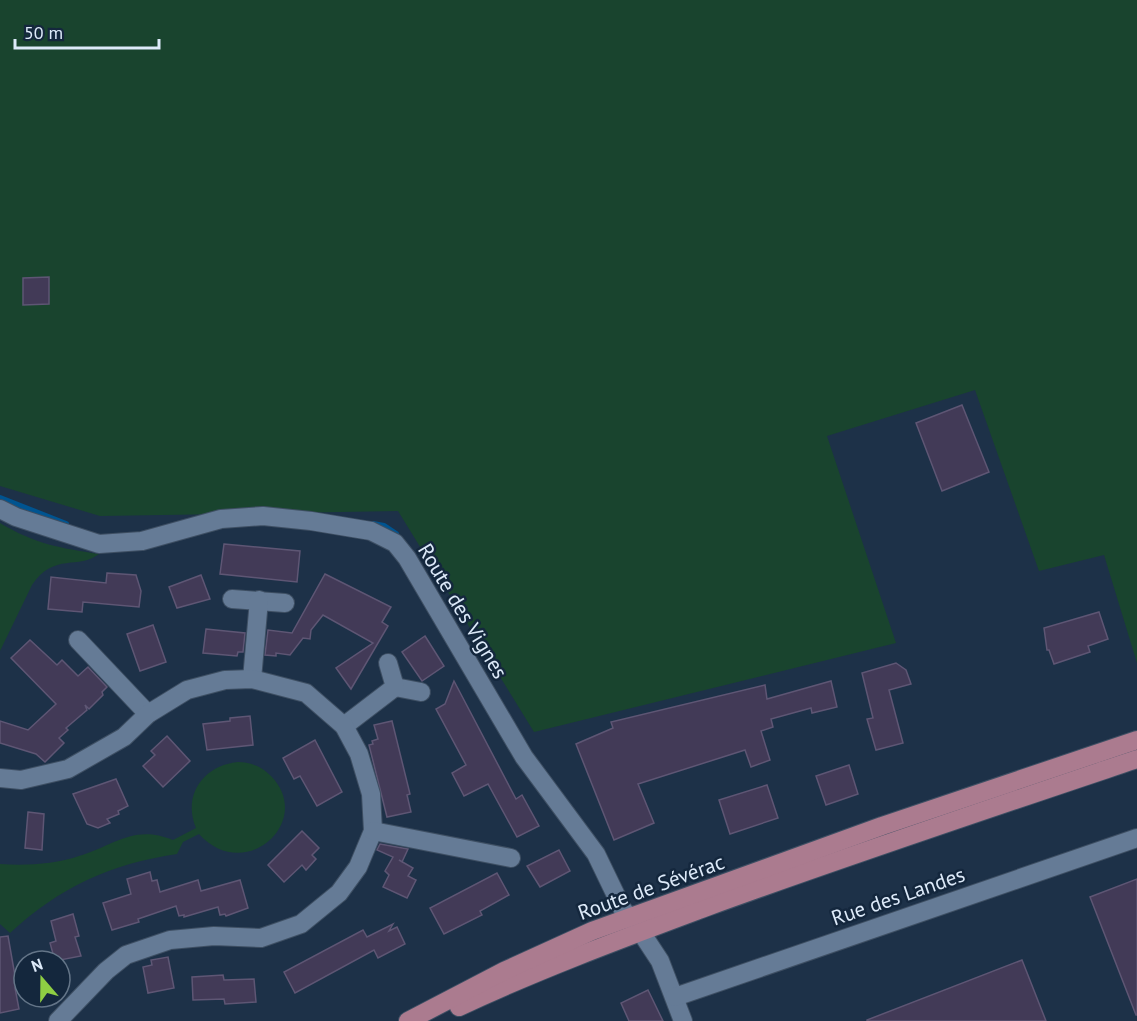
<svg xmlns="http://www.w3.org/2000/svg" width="1137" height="1021" font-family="'PT Sans',sans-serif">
	<rect width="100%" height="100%" fill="#1d3148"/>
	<!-- green -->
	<g fill="#19442e">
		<polygon points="0,0 1137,0 1137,663 1104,555 1039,571 975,390 827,436 896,643 534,732 398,511 100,516 0,486"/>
		<path d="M0,523C35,544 60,548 99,554C79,570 54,552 32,585L0,651Z"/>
		<path d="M238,762C251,762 262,767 271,776C315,821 245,885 199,834L183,842L177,854C110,864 60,887 10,933L0,924V864C26,866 55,864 79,856C115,845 134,824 173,840L196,828C182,795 204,765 238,762Z"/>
	</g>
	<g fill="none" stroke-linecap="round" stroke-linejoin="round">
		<!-- stream -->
		<g stroke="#005490" stroke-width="6">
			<polyline points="0,498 66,524"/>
			<polyline points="373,524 384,526 396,534"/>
		</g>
	</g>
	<!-- building -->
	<g fill="#423a57" stroke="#5e5674" stroke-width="1.5">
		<polygon points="49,277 49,304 23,305 23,278"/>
		<polygon points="962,405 989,472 942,491 916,423"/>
		<polygon points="224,544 300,551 297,582 220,574"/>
		<polygon points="107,573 136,575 141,591 139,607 83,602 82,612 48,609 51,577 106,583"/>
		<polygon points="325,574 391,607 382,622 388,626 351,689 336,668 373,643 323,615 311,630 310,639 303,638 290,655 276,653 276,656 265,655 268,630 292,633"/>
		<polygon points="201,575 210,599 177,608 169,587"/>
		<polygon points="1099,612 1108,639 1088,646 1090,652 1054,664 1049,650 1047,650 1044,628"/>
		<polygon points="153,625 166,662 140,671 127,634"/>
		<polygon points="206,629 245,633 243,652 238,652 237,656 203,653"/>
		<polygon points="425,636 444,666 422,681 402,652"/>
		<polygon points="30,640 57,665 62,660 78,676 88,667 107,687 102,692 103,695 89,709 85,705 87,710 66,728 68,730 59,738 64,743 45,762 36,754 0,743 0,721 28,730 56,704 11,658"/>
		<polygon points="896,663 906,670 911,684 889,690 903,743 876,750 867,719 873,718 862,673"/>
		<polygon points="454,681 516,799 522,795 539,826 517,837 488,784 464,796 452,773 466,765 436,709 445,704"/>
		<polygon points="831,681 837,707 812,713 811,708 771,719 773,727 761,731 770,760 751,767 745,750 638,784 654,823 614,840 576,744 613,728 611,722 765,685 767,699"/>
		<polygon points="250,716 253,745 207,750 203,724 230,721 230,718"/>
		<polygon points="392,721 410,794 407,795 411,812 387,817 369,745 373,744 372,741 378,739 374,725"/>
		<polygon points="167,736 190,761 163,787 143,766 155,755 151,751"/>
		<polygon points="315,740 342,792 317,806 300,776 294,779 283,758"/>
		<polygon points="849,765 858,794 826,805 816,776"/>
		<polygon points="116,779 128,806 118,811 119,814 107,819 110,823 98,828 87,824 73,794"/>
		<polygon points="767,785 778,818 730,834 719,800"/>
		<polygon points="28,812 44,814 42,850 25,848"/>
		<polygon points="302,831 319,848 312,855 316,859 306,870 302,865 284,882 268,865"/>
		<polygon points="380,844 408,849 402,862 399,860 413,868 408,876 416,880 407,898 383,887 389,875 385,871 393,857 377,850"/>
		<polygon points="559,850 570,871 540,887 527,866"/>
		<polygon points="150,872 152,881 157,880 160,892 198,880 201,891 240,880 248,908 226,916 225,914 220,915 218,907 184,917 184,915 179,916 176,906 138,919 139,922 112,930 103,903 131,894 127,879"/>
		<polygon points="497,873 509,895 480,911 482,915 444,934 430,908"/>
		<polygon points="1137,879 1137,1015 1136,1015 1090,897"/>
		<polygon points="73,914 79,936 75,937 81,956 55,961 50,943 56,941 51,921"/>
		<polygon points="393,924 389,931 397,927 405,944 378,958 374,950 295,993 284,972 363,930 367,937"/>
		<polygon points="8,936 17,987 15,988 19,1009 0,1013 0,937"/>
		<polygon points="168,957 174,988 148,993 143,967 152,965 151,960"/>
		<polygon points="1022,960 1046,1021 867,1021 867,1020"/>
		<polygon points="223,975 224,980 254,979 256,1002 225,1004 224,999 193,1000 192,977"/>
		<polygon points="648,990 663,1021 629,1021 621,1003"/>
	</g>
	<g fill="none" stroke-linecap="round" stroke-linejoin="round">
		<!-- minor casing -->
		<g stroke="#3e4f63" stroke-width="20">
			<g id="minor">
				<polyline points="0,509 16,517 99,544 142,541 221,519 263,516 311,521 371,531 395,543 407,558 524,757 596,854 623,910 635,923 660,961 683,1021"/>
				<polyline points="232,599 285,603"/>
				<polyline points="78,640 148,714"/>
				<polyline points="252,679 259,600"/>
				<polyline points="395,687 421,692"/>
				<polyline points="344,726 395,687 388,663"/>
				<polyline points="0,778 21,780 68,769 124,737 148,714 187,690 225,680 252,679 306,693 344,726 359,754 371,794 373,831 358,867 339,893 301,924 261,938 214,936 170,940 126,955 106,971 58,1021"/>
				<polyline points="373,831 511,858"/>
				<polyline points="675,997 1137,838"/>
			</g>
		</g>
		<!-- major casing -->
		<g stroke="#3e4f63" stroke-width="20">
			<g id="major">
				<path d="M459,1007C540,969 624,938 707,907C850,855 994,807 1137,759"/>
				<polyline points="408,1021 504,971 592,931 882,826 1137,740"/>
			</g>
		</g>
		<!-- minor -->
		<use href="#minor" stroke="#657b96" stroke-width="18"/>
		<!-- major -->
		<use href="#major" stroke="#ab7b8f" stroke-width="18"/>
	</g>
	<g text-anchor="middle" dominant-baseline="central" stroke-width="5" stroke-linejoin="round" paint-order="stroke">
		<!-- street labels -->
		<g font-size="21" fill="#ddeaf9" stroke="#14273d">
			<text transform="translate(463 611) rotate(59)">Route des Vignes</text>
			<text transform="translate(651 887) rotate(-20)">Route de Sévérac</text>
			<text transform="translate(898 896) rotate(-19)">Rue des Landes</text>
		</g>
	</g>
	<!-- north arrow -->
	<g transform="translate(42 979) rotate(340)"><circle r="28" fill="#14273d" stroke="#647588" stroke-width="1.5"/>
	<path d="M0-4.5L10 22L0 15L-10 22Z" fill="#8ece43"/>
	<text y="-9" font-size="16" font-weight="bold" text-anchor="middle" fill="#ddeaf9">N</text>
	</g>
	<!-- scale -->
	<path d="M15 39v9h144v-9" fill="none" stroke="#ddeaf9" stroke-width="3"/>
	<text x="24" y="39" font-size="18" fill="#ddeaf9" stroke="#14273d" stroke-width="4.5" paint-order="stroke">50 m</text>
</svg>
